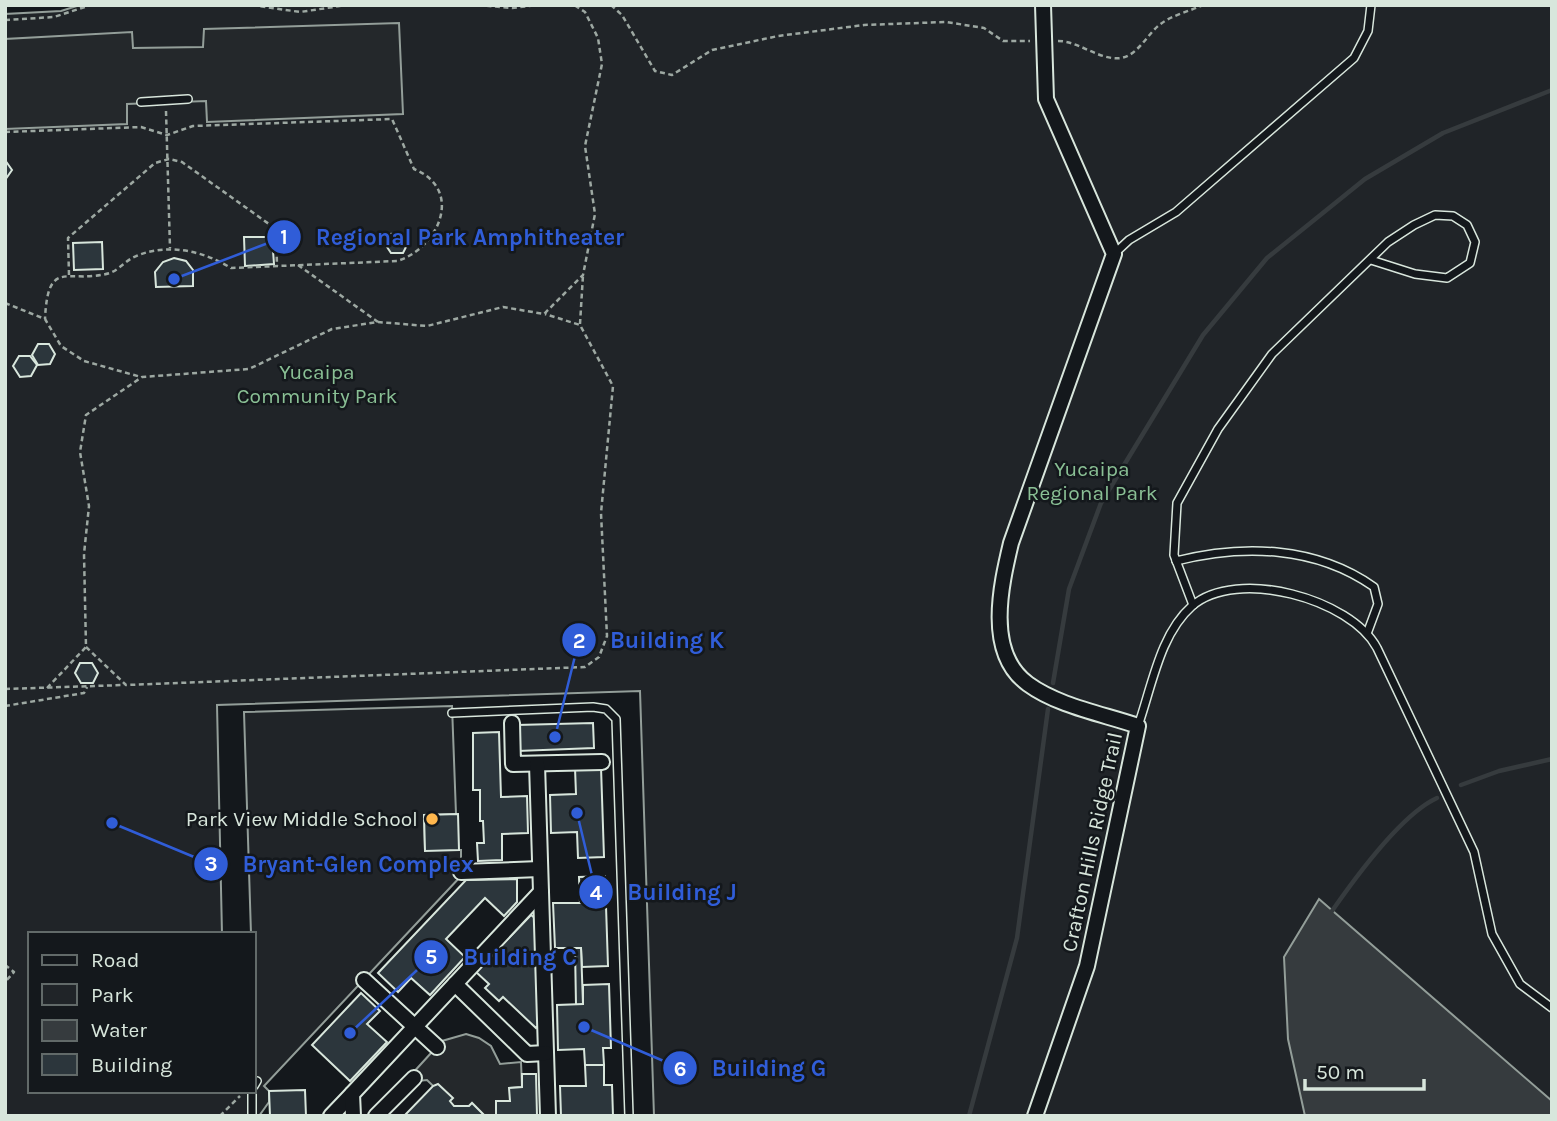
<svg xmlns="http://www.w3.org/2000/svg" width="1557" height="1121" font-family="Karla,sans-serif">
	<rect width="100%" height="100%" fill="#14181c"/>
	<!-- green -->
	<polygon fill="#202428" stroke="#939e99" stroke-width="2" points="80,5 1552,5 1552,1116 654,1116 640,691 217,705 222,934 30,934 30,1091 254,1091 254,934 251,934 244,712 452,706 456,814 424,815 425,850 461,850 461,876 264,1086 269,1091 269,1102 259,1116 5,1116 5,14 61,11"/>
	<!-- parking -->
	<g fill="#24282b" stroke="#939e99" stroke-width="2">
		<polygon points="399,23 403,114 207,122 206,101 127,104 127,124 5,129 5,39 132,32 133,48 203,47 204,29"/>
		<polygon points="466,1034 479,1038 491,1046 500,1064 521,1062 522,1087 510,1088 510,1101 497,1101 496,1116 485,1116 472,1103 469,1106 454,1106 427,1080 418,1081 411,1075 442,1041"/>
	</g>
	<!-- water -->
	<polygon fill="#363b3e" stroke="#939e99" stroke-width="2" points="1319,899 1552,1101 1552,1116 1305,1116 1288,1039 1284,957"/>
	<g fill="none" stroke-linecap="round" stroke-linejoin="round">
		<!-- stream -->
		<g stroke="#363b3e" stroke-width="4.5">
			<polyline points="1053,683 1069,589 1101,503 1203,335 1267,258 1365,179 1443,133 1552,90"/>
			<polyline points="1461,785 1499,771 1552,759"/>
			<path d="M1332,911C1355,878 1402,814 1437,798"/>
			<polyline points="969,1116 1017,938 1048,709"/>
		</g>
	</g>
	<!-- building -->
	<g fill="#2c363c" stroke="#d8e6dc" stroke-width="2">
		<polygon points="5,160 12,170 5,180"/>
		<polygon points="402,233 408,243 403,253 391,253 385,244 390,234"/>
		<polygon points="244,237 272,237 274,264 245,266"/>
		<polygon points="102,242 103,269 74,270 73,243"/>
		<polygon points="174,258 186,261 193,270 193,286 156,287 155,272 163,262"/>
		<polygon points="38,344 49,344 55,354 50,364 38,365 32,355"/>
		<polygon points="19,356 30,356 37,365 31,376 20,377 13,366"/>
		<polygon points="80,663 92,663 98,673 93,683 81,683 75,673"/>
		<polygon points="593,723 594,748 518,751 517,725"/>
		<polygon points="499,732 501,797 527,796 528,833 502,834 502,860 478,861 477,843 484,843 483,821 480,821 480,790 473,790 473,733"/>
		<polygon points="601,767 604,857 578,858 577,832 551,833 550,795 576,794 575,768"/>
		<polygon points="458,814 459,850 425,851 424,815"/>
		<polygon points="605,876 608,966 582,967 581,948 555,948 553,903 580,903 579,877"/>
		<polygon points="517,879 517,902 504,916 485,898 446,939 465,957 430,995 411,978 398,992 378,973 466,880"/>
		<polygon points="531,915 536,919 539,1025 536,1028 503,997 499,1001 485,988 489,984 476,972"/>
		<polygon points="575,948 581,948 583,1004 576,1005"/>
		<polygon points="609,984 611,1048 603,1048 604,1065 585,1065 584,1049 558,1050 557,1005 583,1004 583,985"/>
		<polygon points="361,993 380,1011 367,1024 387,1042 350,1081 312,1045"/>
		<polygon points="585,1065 604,1065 604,1085 612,1085 613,1116 561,1116 560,1086 586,1086"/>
		<polygon points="522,1074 536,1074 537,1116 496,1116 496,1101 510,1101 509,1088 522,1087"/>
		<polygon points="438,1084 453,1098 450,1101 454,1106 469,1106 472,1103 485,1116 404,1116 433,1086"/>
		<polygon points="305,1090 306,1116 270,1116 269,1091"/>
	</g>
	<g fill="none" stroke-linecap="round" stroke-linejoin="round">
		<!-- lane casing -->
		<g stroke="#d8e6dc" stroke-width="10">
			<g id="lane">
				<polyline points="141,102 188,99"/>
				<polyline points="1114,254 1129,240 1176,212 1354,58 1368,31 1371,5"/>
				<path d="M1176,561C1243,544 1316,546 1374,587L1378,604L1368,631"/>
				<polyline points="1193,605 1174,555 1177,503 1218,429 1272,354 1388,242 1414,225 1435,215 1453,216 1467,225 1475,242 1470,263 1447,278 1415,274 1371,260"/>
				<polyline points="452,713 593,707 606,709 616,719 629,1116"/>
				<path d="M1138,726C1152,686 1160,634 1192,606C1237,567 1351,599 1377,648L1474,852L1492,934L1520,984L1552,1008"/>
				<polyline points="254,1086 257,1081"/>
				<polyline points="252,1091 252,1116"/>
			</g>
		</g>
		<!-- street casing -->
		<g stroke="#d8e6dc" stroke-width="18">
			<g id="street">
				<polyline points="512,723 513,764 602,762"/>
				<polyline points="537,764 548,1116"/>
				<polyline points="461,872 540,869"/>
				<polyline points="364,980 437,1047"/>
				<polyline points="455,984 527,1054 546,1053"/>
				<polyline points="331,1116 352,1094"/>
				<polyline points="353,1116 352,1094 541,892"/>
				<polyline points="376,1116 414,1078"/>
				<path d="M1035,1116L1087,966L1138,726C1103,714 1058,706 1028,684C985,653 1001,585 1011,543L1114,254L1046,99L1043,5"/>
			</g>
		</g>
		<!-- path -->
		<g stroke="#9da8a2" stroke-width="2.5" stroke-dasharray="5 3.5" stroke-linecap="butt">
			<polyline points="252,5 300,12 347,5"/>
			<polyline points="478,5 512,8 538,5"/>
			<polyline points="611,5 622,15 655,71 672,75 712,50 778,36 864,25 946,22 984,28 1003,41 1030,41"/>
			<polyline points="5,20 54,17 91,5"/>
			<path d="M1058,41C1079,41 1100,61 1121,58C1139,55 1148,32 1162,23C1173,15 1190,11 1203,5"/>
			<polyline points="166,111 170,248"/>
			<path d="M5,132L141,127L167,135L193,126L392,119L414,169C465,190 438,249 397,261L231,268C202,250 164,242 132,258C125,262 118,270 110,273C68,285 48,256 45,319"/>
			<polyline points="298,265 378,322"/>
			<polyline points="69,275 68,238 155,163 169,159 182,162 276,229 277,266"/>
			<polyline points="5,303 45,319 61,346 84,361 141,377"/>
			<polyline points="580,324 583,275"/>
			<polyline points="86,647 126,685 585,667 599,657 607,636 601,513 613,386 580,325 545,314"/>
			<polyline points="47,688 86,647 84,554 89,506 80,452 86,415 142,377 249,369 332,329 378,322 427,326 503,307 544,314 583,275 595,214 585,146 602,64 598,38 585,12 574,5"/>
			<polyline points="5,689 124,685"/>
			<polyline points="5,706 84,693 87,687"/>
			<polyline points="5,965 14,972 5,982"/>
			<polyline points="220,1116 240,1096"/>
		</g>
		<!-- lane -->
		<use href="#lane" stroke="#14181c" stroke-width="7"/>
		<!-- street -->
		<use href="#street" stroke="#14181c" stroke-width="14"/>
	</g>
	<!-- markers -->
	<circle fill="#ffb74d" stroke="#14181c" stroke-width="2.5" cx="432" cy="819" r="7"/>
	<g text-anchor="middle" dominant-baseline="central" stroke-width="5" stroke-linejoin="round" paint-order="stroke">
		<!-- park labels -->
		<g font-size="21" fill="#8ac095" stroke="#14181c">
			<text x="317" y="372">Yucaipa<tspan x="317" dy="24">Community Park</tspan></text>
			<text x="1092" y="469">Yucaipa<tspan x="1092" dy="24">Regional Park</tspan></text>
		</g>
		<!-- poi labels -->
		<g font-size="21" fill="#d8e6dc" stroke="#14181c" text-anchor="end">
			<text x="418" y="819">Park View Middle School</text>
		</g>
		<!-- street labels -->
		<g font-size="21" fill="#d8e6dc" stroke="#14181c">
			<text transform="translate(1092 842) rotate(-78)">Crafton Hills Ridge Trail</text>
		</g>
	</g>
	<!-- callouts -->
	<path fill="none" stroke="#305dd8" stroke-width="2.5" d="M174 279L284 237M555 737L579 640M112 823L211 864M577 813L596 892M350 1033L431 957M584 1027L680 1068"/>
	<g fill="#305dd8" stroke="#14181c" stroke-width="2.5">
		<circle cx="174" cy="279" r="7"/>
		<circle cx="555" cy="737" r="7"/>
		<circle cx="112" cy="823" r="7"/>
		<circle cx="577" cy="813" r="7"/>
		<circle cx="350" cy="1033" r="7"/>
		<circle cx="584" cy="1027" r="7"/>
		<circle cx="284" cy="237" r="18"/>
		<circle cx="579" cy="640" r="18"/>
		<circle cx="211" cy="864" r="18"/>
		<circle cx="596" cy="892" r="18"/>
		<circle cx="431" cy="957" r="18"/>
		<circle cx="680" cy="1068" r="18"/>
	</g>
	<g font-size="21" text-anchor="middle" font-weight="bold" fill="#fff">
		<text x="284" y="244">1</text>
		<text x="579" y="648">2</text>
		<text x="211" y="871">3</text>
		<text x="596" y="900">4</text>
		<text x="431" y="964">5</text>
		<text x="680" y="1076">6</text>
	</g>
	<g font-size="23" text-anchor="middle" font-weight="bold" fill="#305dd8" stroke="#14181c" stroke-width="5" stroke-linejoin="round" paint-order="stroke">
		<text x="470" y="245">Regional Park Amphitheater</text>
		<text x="667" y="648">Building K</text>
		<text x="358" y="872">Bryant-Glen Complex</text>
		<text x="682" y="900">Building J</text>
		<text x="520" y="965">Building C</text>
		<text x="769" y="1076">Building G</text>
	</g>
	<!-- border -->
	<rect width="1557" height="1121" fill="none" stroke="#d8e6dc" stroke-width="14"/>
	<!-- legend -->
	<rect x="28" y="932" width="228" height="161" fill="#14181c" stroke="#626a69" stroke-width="2"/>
	<rect x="42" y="955" width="35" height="10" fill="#14181c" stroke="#626a69" stroke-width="2"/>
	<text x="91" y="967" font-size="21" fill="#d8e6dc">Road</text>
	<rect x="42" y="984" width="35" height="21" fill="#202428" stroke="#626a69" stroke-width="2"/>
	<text x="91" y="1002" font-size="21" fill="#d8e6dc">Park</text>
	<rect x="42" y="1020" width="35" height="21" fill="#363b3e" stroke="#626a69" stroke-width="2"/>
	<text x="91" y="1037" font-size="21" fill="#d8e6dc">Water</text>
	<rect x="42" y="1054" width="35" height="21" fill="#2c363c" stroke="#626a69" stroke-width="2"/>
	<text x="91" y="1072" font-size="21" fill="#d8e6dc">Building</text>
	<!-- scale -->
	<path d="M1305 1079v10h119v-10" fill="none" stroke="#d8e6dc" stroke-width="3.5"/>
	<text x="1316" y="1079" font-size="21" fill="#d8e6dc" stroke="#14181c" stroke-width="5" paint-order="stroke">50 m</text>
</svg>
